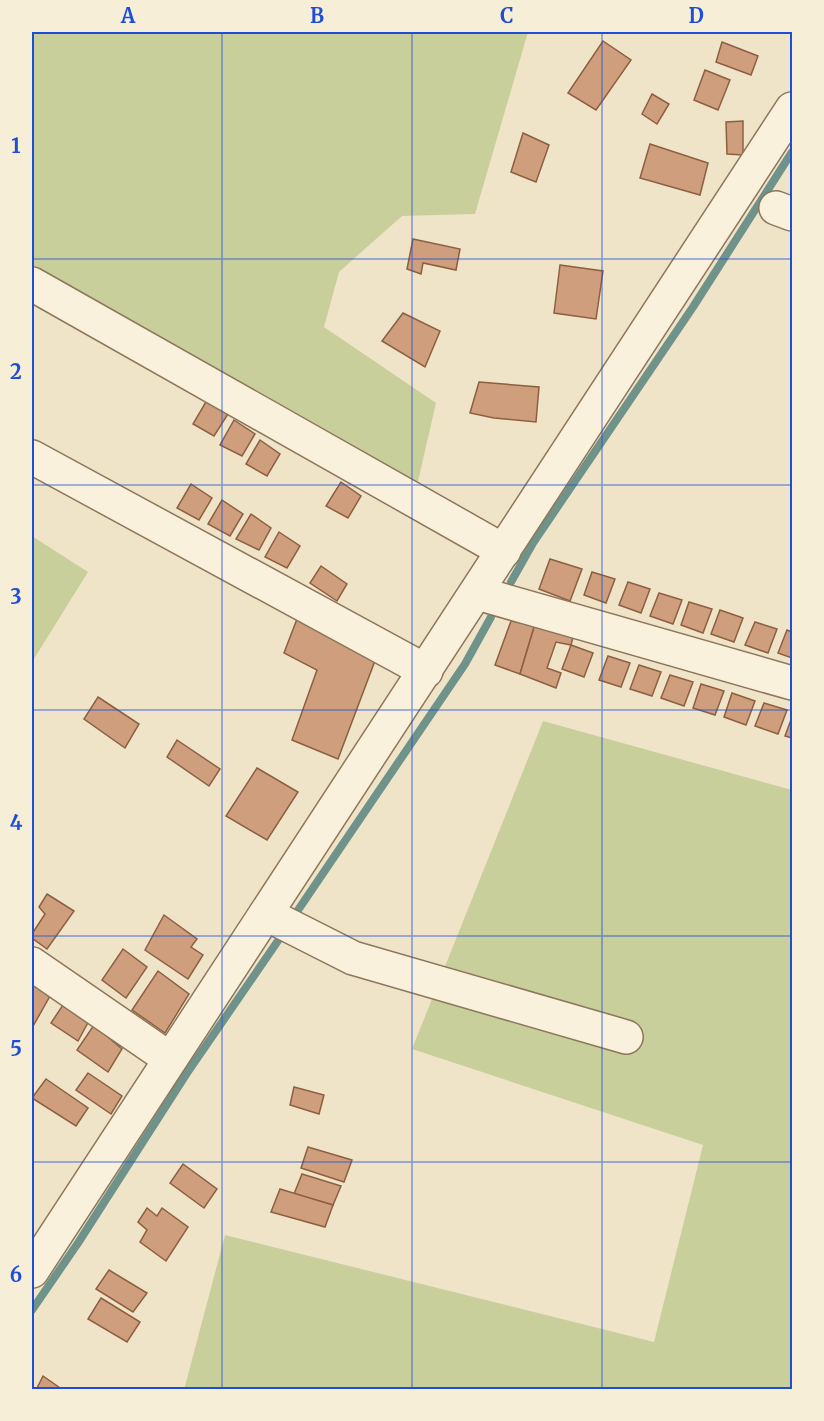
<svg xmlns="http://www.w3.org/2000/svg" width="824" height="1421" font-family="Merriweather,serif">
	<rect width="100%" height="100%" fill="#f0e4c8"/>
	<!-- green -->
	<g fill="#c9cf9b">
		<polygon points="32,32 528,32 475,214 402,216 339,272 324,327 436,403 416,490 32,270"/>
		<polygon points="32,536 88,572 32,662"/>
		<polygon points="543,721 792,790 792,1389 184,1390 225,1235 654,1342 703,1145 412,1049"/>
	</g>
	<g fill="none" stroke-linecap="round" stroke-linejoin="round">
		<!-- stream -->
		<g stroke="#6f938a" stroke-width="8">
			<polyline points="511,582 533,543 693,307 792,152"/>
			<polyline points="292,919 465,664 491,617"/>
			<polyline points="32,1310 78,1243 187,1073 284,932"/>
		</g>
	</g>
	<!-- building -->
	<g fill="#cf9f7d" stroke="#8d5f41" stroke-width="1.5">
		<polygon points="603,41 631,60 596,110 568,93"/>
		<polygon points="722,42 758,56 751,75 716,62"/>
		<polygon points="705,70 730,80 718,110 694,100"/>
		<polygon points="652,94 669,104 657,124 642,114"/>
		<polygon points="743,121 743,155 727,154 726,122"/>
		<polygon points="523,133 549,145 536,182 511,172"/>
		<polygon points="650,144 708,163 700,195 640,178"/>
		<polygon points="413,239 460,249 456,270 423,263 421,274 407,269"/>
		<polygon points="560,265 603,271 596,319 554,313"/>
		<polygon points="403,313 440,331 425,367 382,341"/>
		<polygon points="479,382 539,387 536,422 494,418 470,413"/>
		<polygon points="207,400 228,414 214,436 193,424"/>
		<polygon points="234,420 255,434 242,456 220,445"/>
		<polygon points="260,440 280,454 267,476 246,464"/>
		<polygon points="341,482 361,496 348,518 326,506"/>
		<polygon points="191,484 212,498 199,520 177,508"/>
		<polygon points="222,500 243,514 230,536 208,524"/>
		<polygon points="251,514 271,528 259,550 236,539"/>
		<polygon points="279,532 300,546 287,568 265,557"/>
		<polygon points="550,559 582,569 570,601 539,589"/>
		<polygon points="321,566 347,584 337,601 310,583"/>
		<polygon points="592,572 615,579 606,603 584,595"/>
		<polygon points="628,582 650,589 641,613 619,605"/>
		<polygon points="659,593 682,600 673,624 650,616"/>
		<polygon points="689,602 712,609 703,633 681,625"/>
		<polygon points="720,610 743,618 734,642 711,634"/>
		<polygon points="297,619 376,658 338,759 292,740 317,670 284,653"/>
		<polygon points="522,619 535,624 520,674 495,665 511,621 520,623"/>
		<polygon points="755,622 777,629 768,653 745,645"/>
		<polygon points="535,624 573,637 571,645 556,642 547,668 561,673 556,688 520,674"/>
		<polygon points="787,630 792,632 792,658 778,653"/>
		<polygon points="571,645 593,653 584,677 562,669"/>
		<polygon points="608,656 630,663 621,687 599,680"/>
		<polygon points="639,665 661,672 652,696 630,689"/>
		<polygon points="670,675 693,682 684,706 661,698"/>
		<polygon points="701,684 724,691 715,715 693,708"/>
		<polygon points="732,693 755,701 746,725 724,717"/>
		<polygon points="98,697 139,724 125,748 84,719"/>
		<polygon points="764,703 787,710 778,734 755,726"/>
		<polygon points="792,717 792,738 785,736"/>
		<polygon points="177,740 220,769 209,786 167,757"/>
		<polygon points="257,768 298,792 267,840 226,816"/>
		<polygon points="47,894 74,911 47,949 32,938 32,934 45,914 39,907"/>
		<polygon points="164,915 197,939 191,947 203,955 188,979 145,950"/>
		<polygon points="123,949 147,967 126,998 102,980"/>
		<polygon points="158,971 189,994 165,1033 132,1010"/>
		<polygon points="32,984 50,996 32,1028"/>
		<polygon points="65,1002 90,1019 78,1041 51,1023"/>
		<polygon points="94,1025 122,1049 108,1072 77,1050"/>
		<polygon points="88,1073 122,1096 111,1114 76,1090"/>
		<polygon points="46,1079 88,1108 76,1126 32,1098"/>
		<polygon points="294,1087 324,1095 319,1114 290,1105"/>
		<polygon points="308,1147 352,1160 344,1182 301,1168"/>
		<polygon points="183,1164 217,1189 204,1208 170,1183"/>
		<polygon points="302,1174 341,1186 333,1205 294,1194"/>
		<polygon points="280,1189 333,1205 325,1227 271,1212"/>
		<polygon points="147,1208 157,1216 162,1208 188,1227 166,1261 140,1242 147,1230 138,1222"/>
		<polygon points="109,1270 147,1293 133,1312 96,1289"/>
		<polygon points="101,1298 140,1322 127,1342 88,1319"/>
		<polygon points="43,1376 63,1390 36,1390"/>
	</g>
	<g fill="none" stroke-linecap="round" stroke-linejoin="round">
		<!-- minor casing -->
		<g stroke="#8d765c" stroke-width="36">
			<g id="minor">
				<polyline points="776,208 792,214"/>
				<polyline points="32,284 504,551"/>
				<polyline points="32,457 426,671"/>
				<polyline points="477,593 792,683"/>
				<polyline points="266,914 353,958 626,1037"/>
				<polyline points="32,964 170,1059"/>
				<polyline points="32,1271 792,109"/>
			</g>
		</g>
		<!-- minor -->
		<use href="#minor" stroke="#faf1dc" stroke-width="33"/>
	</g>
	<!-- grid -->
	<path fill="none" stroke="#1d4ed8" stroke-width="1.5" stroke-opacity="0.55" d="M222,32V1390M412,32V1390M602,32V1390M32,259H792M32,485H792M32,710H792M32,936H792M32,1162H792"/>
	<!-- border -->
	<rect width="824" height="1421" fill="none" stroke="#f7eed8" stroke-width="66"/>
	<rect x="33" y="33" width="758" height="1355" fill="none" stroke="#1d4ed8" stroke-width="2"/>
	<g font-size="20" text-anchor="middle" font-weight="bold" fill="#1d4ed8">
		<text x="128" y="23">A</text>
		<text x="317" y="23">B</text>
		<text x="507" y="23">C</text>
		<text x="696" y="23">D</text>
		<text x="16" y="153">1</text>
		<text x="16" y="379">2</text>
		<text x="16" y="604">3</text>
		<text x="16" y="830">4</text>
		<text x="16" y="1056">5</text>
		<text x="16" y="1282">6</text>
	</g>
</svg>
